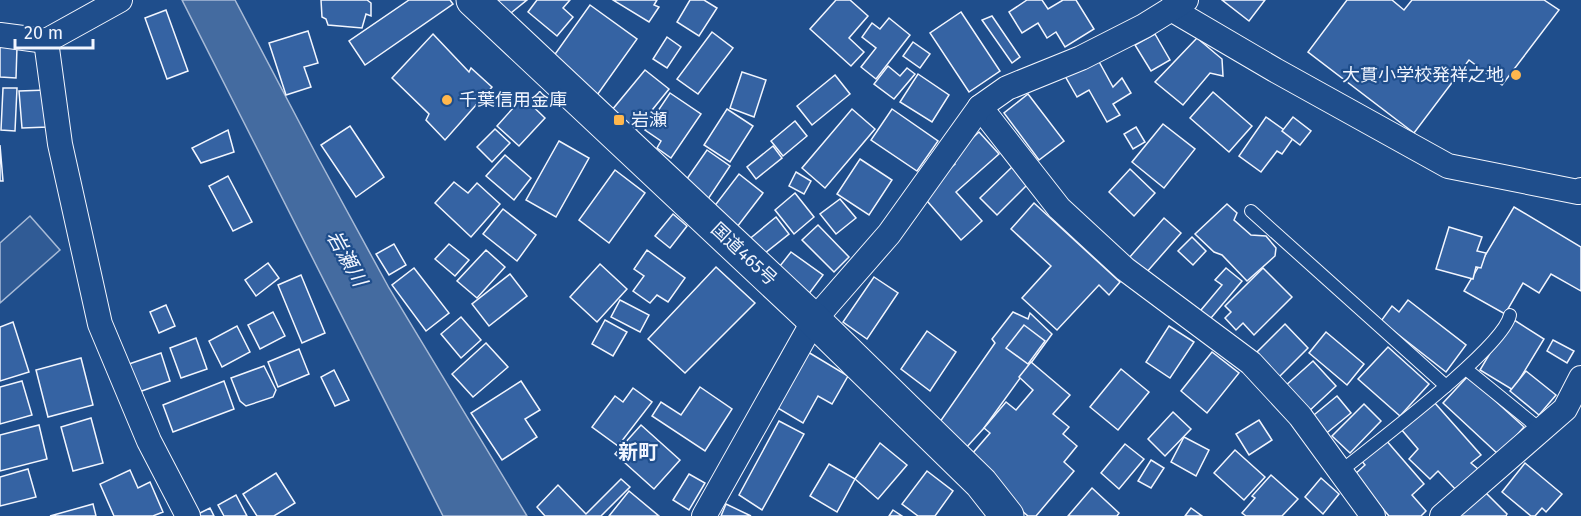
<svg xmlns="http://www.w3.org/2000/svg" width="1581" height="516" font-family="'Fira Sans','Noto Sans JP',sans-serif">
	<rect width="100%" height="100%" fill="#1f4e8c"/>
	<!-- built -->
	<polygon fill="#305b95" stroke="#a8bbd7" stroke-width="1.5" points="30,216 60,250 0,303 0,243"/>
	<!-- water -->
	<polygon fill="#446ba0" stroke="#a8bbd7" stroke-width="1.5" points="182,0 235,0 317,156 389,288 527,516 443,516"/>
	<!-- building -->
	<g fill="#3563a3" stroke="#f2f6ff" stroke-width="1.5">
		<polygon points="321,0 367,0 371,3 371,16 366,14 362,28 328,25 326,19 322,17"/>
		<polygon points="409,0 450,0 453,4 365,65 349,41"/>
		<polygon points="492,0 527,0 506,17"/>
		<polygon points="537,0 570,0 563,8 573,17 557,36 528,12"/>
		<polygon points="613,0 657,0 654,5 659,7 649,22"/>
		<polygon points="690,0 704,0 717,8 699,36 677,22"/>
		<polygon points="836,0 850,0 868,16 849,38 864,52 851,66 810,29"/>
		<polygon points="1027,0 1042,0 1048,9 1063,0 1076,0 1094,29 1065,47 1056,32 1047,38 1038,23 1022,33 1009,12"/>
		<polygon points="1222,0 1265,0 1249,21"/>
		<polygon points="1347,0 1392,0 1404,10 1412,0 1544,0 1559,10 1502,85 1469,60 1414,133 1308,52"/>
		<polygon points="590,5 637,39 595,98 548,64"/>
		<polygon points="166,10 188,71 167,79 145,18"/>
		<polygon points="961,12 1000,71 969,92 930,33"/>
		<polygon points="992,16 1020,57 1012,63 982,20"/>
		<polygon points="889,18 910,35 876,79 861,67 876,48 862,37 872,23 880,29"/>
		<polygon points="308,31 318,63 304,67 311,87 286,95 269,43"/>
		<polygon points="712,32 733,48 698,94 677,79"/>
		<polygon points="433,34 469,72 471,68 492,87 445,140 426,120 429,114 392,78"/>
		<polygon points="1155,34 1170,60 1151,71 1135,45"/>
		<polygon points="667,37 681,47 667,68 653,59"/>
		<polygon points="1197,38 1222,59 1223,76 1210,73 1183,105 1155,82"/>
		<polygon points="913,42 930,54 920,68 903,56"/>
		<polygon points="0,46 17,47 16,78 0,77"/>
		<polygon points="1097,58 1113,87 1122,78 1131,93 1113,104 1120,115 1107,122 1089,90 1077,97 1065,76"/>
		<polygon points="888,66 900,76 907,68 915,74 894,99 874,84"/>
		<polygon points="645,70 669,89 636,130 612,110"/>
		<polygon points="742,72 766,80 754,117 730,108"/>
		<polygon points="918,74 949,95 932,122 900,102"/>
		<polygon points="835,75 850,94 812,125 797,106"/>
		<polygon points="3,88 17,88 15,131 1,130"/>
		<polygon points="47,90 48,127 22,128 19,91"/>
		<polygon points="1213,92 1252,126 1229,152 1190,118"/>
		<polygon points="670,93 701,114 671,158 657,148 661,141 645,130"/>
		<polygon points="1028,94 1064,141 1039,160 1004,113"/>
		<polygon points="523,97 545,118 519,146 497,126"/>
		<polygon points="727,109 753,126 730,162 704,145"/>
		<polygon points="852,109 875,129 825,188 802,168"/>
		<polygon points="892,109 938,141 917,171 871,140"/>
		<polygon points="1266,117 1294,137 1282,154 1277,151 1261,172 1239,156"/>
		<polygon points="1293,117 1311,131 1300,145 1282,131"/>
		<polygon points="795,121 807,136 783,156 771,141"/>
		<polygon points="1163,124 1195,149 1164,188 1132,162"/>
		<polygon points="350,126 384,177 356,197 321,145"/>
		<polygon points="1136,127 1145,142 1133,149 1124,134"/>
		<polygon points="495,129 510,143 492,162 477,147"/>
		<polygon points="228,130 234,152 201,163 192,148"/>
		<polygon points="979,132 999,154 956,192 982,221 961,240 921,194 955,164 951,158"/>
		<polygon points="559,141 589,158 556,217 526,200"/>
		<polygon points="0,145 3,181 0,181"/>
		<polygon points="773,146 782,158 756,179 747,167"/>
		<polygon points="707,150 730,166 708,199 684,183"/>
		<polygon points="505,155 531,178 514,200 486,176"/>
		<polygon points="860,159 892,180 869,215 837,194"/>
		<polygon points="1012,167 1028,184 997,215 980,198"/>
		<polygon points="1130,169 1155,193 1134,216 1109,192"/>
		<polygon points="615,170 645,193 609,243 579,220"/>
		<polygon points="796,172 811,181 804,194 789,186"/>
		<polygon points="739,174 763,193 737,227 713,208"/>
		<polygon points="228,176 252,222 233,231 209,186"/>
		<polygon points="454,182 468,193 477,183 500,204 471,237 435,203"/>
		<polygon points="795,193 814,217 794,234 775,210"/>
		<polygon points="840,199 856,218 836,234 820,214"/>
		<polygon points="1034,203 1120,282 1109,295 1099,285 1057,330 1022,298 1051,266 1011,229"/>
		<polygon points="1227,204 1237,213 1234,220 1251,235 1266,236 1276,248 1275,256 1247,281 1222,255 1214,252 1195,234"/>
		<polygon points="1514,207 1581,247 1581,291 1551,274 1539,293 1523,283 1505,314 1464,291"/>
		<polygon points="503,209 536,235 517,261 483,234"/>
		<polygon points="673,214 687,226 670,248 655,236"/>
		<polygon points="776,217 789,234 760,257 747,241"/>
		<polygon points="1164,218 1181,233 1146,273 1129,258"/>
		<polygon points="818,225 849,257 834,272 802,240"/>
		<polygon points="1449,227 1482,237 1477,251 1486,253 1481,268 1476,267 1473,279 1436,269"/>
		<polygon points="1192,237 1206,251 1193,265 1178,251"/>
		<polygon points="394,244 406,265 389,275 376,254"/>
		<polygon points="449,244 469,260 455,276 435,259"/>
		<polygon points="486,250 505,267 477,298 457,281"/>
		<polygon points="647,250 685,278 668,302 657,295 650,303 633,291 644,276 634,269"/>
		<polygon points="791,252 823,275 808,295 776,271"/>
		<polygon points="268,263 279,278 256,296 245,280"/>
		<polygon points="600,264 627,289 597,322 570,297"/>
		<polygon points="716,267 755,303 685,373 648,339"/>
		<polygon points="414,268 449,313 426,331 392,285"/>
		<polygon points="1226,268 1242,281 1206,324 1196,316 1222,285 1215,280"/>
		<polygon points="1263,268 1292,297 1254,335 1243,323 1236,330 1225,318 1231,312 1225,306"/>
		<polygon points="510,274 527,296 489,326 472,304"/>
		<polygon points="301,275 325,333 302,343 278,285"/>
		<polygon points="874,277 898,293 867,339 843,322"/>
		<polygon points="620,300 649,315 640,332 611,317"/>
		<polygon points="1408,300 1466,345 1446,372 1381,321 1392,306 1399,312"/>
		<polygon points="166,305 175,326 159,333 150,312"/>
		<polygon points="273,312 285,336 260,349 248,325"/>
		<polygon points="1013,312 1028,319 1030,313 1052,334 984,428 965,449 937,426 995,343 992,339"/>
		<polygon points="461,317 481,340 461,358 441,334"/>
		<polygon points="1511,318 1544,339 1513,390 1480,370"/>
		<polygon points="605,320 627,332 613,356 592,344"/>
		<polygon points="13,322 29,372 0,381 0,327"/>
		<polygon points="1285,324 1308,348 1274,382 1251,358"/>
		<polygon points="1024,325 1045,341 1028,364 1006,348"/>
		<polygon points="237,326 250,352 222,367 209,341"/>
		<polygon points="1169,326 1194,342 1170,378 1146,362"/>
		<polygon points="927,331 956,352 930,391 901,369"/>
		<polygon points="1326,332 1364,364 1347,385 1309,353"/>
		<polygon points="196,338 207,369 181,378 170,348"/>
		<polygon points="1553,340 1574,351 1567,363 1547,351"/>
		<polygon points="486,343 508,367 473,397 452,374"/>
		<polygon points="1388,347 1429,384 1400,416 1358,379"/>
		<polygon points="299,349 309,374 278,387 268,362"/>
		<polygon points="808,352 848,376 832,404 818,396 803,423 776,407"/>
		<polygon points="1212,352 1239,373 1207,413 1181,391"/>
		<polygon points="161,353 170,381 139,392 129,364"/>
		<polygon points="81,358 93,405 48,417 36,370"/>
		<polygon points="1313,361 1336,386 1307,413 1284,387"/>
		<polygon points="1031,362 1070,395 1053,414 1069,427 1063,434 1077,446 1064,462 1074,471 1036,516 1028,516 965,462 990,433 984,428 1006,402 1016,410 1033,390 1019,377"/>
		<polygon points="264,366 276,390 273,397 246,406 240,401 231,378"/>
		<polygon points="1121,369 1149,392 1118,430 1090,407"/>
		<polygon points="334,370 349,400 335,406 321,377"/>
		<polygon points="1526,371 1556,395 1539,415 1510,391"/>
		<polygon points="1468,376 1524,427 1499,455 1443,403"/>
		<polygon points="22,381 32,415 0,424 0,387"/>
		<polygon points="224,381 234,409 173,432 163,405"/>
		<polygon points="521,381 540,410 525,419 537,437 502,460 471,413"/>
		<polygon points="700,387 732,409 705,451 652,416 661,402 681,415"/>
		<polygon points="633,388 652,402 618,446 592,427 615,396 623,402"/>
		<polygon points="1337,396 1351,413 1323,436 1309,419"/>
		<polygon points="1434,402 1481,455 1471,463 1478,469 1457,491 1438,471 1430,479 1409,459 1418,449 1401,429"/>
		<polygon points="1364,404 1381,421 1350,453 1332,436"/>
		<polygon points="1173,412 1191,429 1165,456 1148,439"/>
		<polygon points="91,418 103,463 73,471 61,427"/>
		<polygon points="1259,420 1272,440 1249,455 1236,434"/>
		<polygon points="779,421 804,434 762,510 739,495"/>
		<polygon points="39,425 47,459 0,471 0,435"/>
		<polygon points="641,425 680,460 654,489 615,454"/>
		<polygon points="1184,437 1209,450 1196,476 1171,462"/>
		<polygon points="1385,439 1424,484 1412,495 1426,511 1421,516 1389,516 1354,475 1365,465 1361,460"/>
		<polygon points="880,443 907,465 878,499 855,479"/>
		<polygon points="1125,444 1144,459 1119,489 1101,473"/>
		<polygon points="1235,450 1265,477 1244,500 1214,473"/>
		<polygon points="1151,460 1164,468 1151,488 1138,481"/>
		<polygon points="1525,463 1562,494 1546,512 1542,508 1535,516 1531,516 1502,492"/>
		<polygon points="829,464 855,479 837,512 810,496"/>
		<polygon points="28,469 36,497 0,506 0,477"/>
		<polygon points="130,470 138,488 150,482 163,512 153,516 114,516 100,484"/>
		<polygon points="927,471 953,491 935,516 918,516 902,504"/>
		<polygon points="276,473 295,503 274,516 257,516 243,494"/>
		<polygon points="689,474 705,483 689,510 673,500"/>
		<polygon points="1271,475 1298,499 1282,516 1246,516 1242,513 1255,498 1252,496"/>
		<polygon points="1321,478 1339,494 1323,514 1305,497"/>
		<polygon points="621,479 630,487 601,516 545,516 537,507 558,485 586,514"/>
		<polygon points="1092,488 1119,513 1117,516 1068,516"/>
		<polygon points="1481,488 1507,514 1506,516 1454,516"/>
		<polygon points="629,491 659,516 609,516"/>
		<polygon points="236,495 247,516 224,516 218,505"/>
		<polygon points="93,504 96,516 50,516"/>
		<polygon points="726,504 751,516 721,516"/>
		<polygon points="210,508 214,516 196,516 196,515"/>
		<polygon points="1191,508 1202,516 1185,516"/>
		<polygon points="893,510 902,516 889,516"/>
	</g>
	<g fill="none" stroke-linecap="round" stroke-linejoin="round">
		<!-- lane casing -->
		<g stroke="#f2f6ff" stroke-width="14">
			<g id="lane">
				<polyline points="1251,211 1446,386"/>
				<polyline points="1466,369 1541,430"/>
				<path d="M1341,471C1374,444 1503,348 1510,315"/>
			</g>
		</g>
		<!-- street casing -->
		<g stroke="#f2f6ff" stroke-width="26">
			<g id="street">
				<polyline points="1171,9 1275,70 1448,166 1578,192 1581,190"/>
				<polyline points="0,35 46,41 120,0"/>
				<polyline points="46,41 60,144 100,324 149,441 188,516"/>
				<polyline points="980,107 1059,208 1125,269 1251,363 1300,416 1373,516"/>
				<polyline points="704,516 814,320 889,234 980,107 1007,88 1081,58 1144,26 1186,0"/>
				<polyline points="1442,516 1565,409 1581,378"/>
			</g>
		</g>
		<!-- highway casing -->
		<g stroke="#f2f6ff" stroke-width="35">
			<polyline id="highway" points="473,0 814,320 981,483 1007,516"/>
		</g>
		<!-- lane -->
		<use href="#lane" stroke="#1f4e8c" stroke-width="12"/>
		<!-- street -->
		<use href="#street" stroke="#1f4e8c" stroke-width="24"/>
		<!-- highway -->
		<use href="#highway" stroke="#1f4e8c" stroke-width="33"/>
	</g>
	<!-- markers -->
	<g fill="#ffb74d" stroke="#1f4e8c" stroke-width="2">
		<circle cx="1516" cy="75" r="6"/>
		<circle cx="447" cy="100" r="6"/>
		<rect x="613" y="114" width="12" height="12" rx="3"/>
	</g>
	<g text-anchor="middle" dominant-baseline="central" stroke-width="4.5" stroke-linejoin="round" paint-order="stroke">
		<!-- poi labels -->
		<g font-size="18" fill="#f2f6ff" stroke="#1f4e8c" text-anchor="start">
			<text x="1504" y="75" text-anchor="end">大貫小学校発祥之地</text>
			<text x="459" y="100">千葉信用金庫</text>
			<text x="631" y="120">岩瀬</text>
		</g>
		<!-- street labels -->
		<g font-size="18" fill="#f2f6ff" stroke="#1f4e8c">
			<text transform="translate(744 254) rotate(43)">国道465号</text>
		</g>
		<!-- water labels -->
		<g font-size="20" font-style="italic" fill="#f2f6ff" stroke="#1f4e8c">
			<text transform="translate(347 258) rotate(61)">岩瀬川</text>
		</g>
		<!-- neighbourhood labels -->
		<g font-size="20" font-weight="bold" fill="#f2f6ff" stroke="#1f4e8c">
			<text x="638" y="452">新町</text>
		</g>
	</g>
	<!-- scale -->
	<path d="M15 39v9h78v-9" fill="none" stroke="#f2f6ff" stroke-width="3"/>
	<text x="24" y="39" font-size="18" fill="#f2f6ff" stroke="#1f4e8c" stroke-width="4.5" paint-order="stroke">20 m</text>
</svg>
